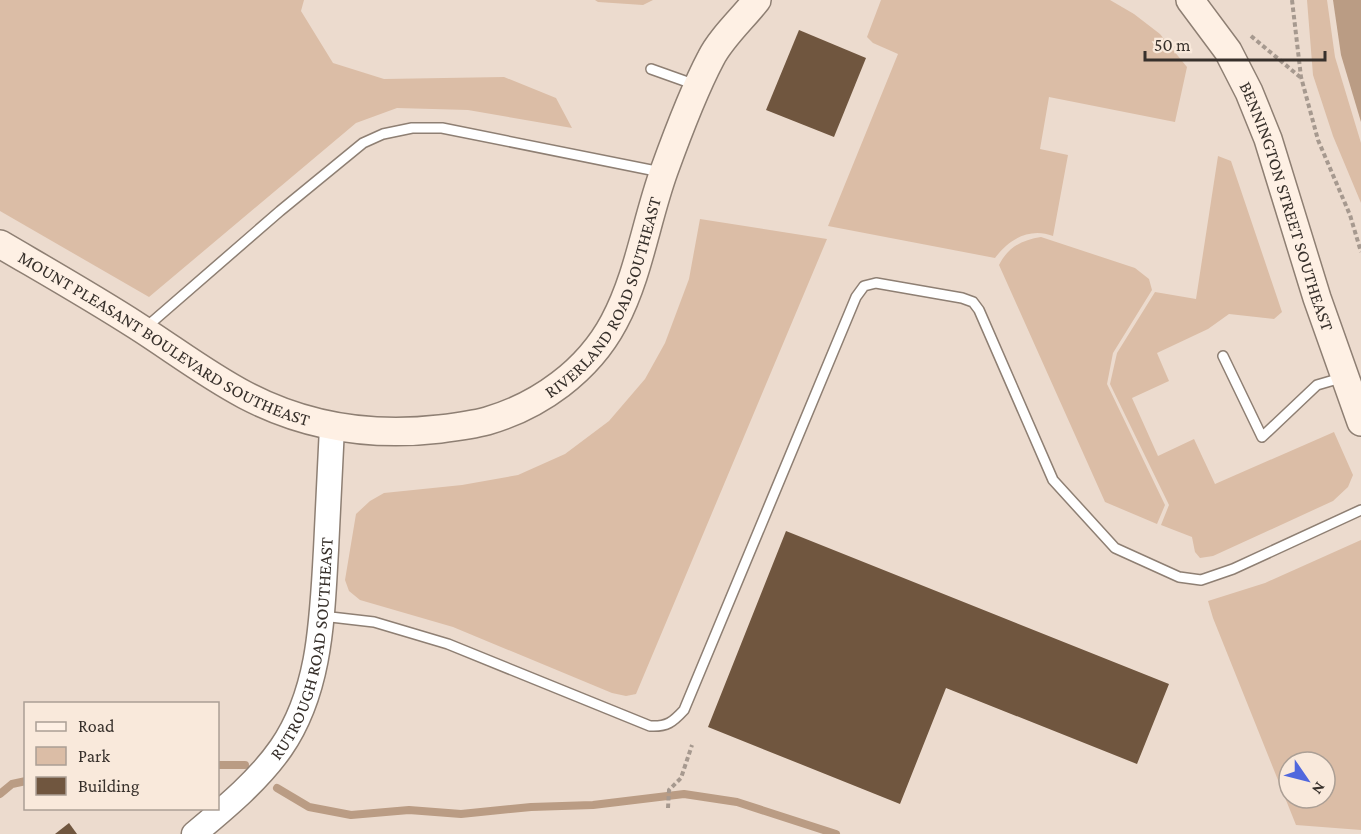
<svg xmlns="http://www.w3.org/2000/svg" width="1361" height="834" font-family="'Crimson Pro',serif">
	<rect width="100%" height="100%" fill="#ecdbce"/>
	<!-- green -->
	<g fill="#dbbda6" fill-rule="evenodd">
		<polygon points="0,0 304,0 301,11 333,63 384,79 504,77 556,98 572,128 468,110 397,108 356,123 149,297 0,211"/>
		<polygon points="595,0 653,0 643,5 598,2"/>
		<path d="M881,0H1110L1134,14L1160,34L1187,67L1175,122L1049,97L1040,149L1068,155L1053,236C1030,227 1009,239 995,258L828,226L898,54L873,43L867,37Z"/>
		<polygon points="1307,0 1327,0 1335,57 1361,143 1361,203 1333,136 1313,75"/>
		<polygon points="1218,156 1231,161 1282,312 1274,319 1229,314 1208,329 1157,353 1169,381 1132,398 1158,456 1194,439 1215,484 1334,432 1353,475 1348,487 1333,501 1213,556 1200,558 1195,552 1192,537 1161,525 1169,505 1110,384 1117,353 1155,292 1196,299"/>
		<polygon points="700,219 827,239 636,694 626,696 612,693 453,627 360,600 349,591 345,580 356,514 370,501 384,493 462,485 518,475 565,454 609,421 645,379 665,343 689,279"/>
		<path d="M1041,237L1135,268L1149,279L1152,290L1113,353L1107,384L1165,505L1157,524L1105,502L999,265C1008,247 1022,240 1041,237Z"/>
		<path d="M1361,540V830L1296,825L1213,618L1208,601L1265,583ZM1289,762H1325V798H1289Z"/>
	</g>
	<!-- water -->
	<polygon fill="#ba9c84" points="1333,0 1361,0 1361,122 1341,55"/>
	<g fill="none" stroke-linecap="round" stroke-linejoin="round">
		<!-- stream -->
		<g stroke="#ba9c84" stroke-width="8">
			<polyline points="218,765 245,765"/>
			<polyline points="277,788 309,807 351,815 409,810 461,814 531,807 593,805 684,794 737,802 836,834"/>
			<polyline points="0,794 12,784 26,781"/>
		</g>
	</g>
	<!-- building -->
	<g fill="#70563f">
		<polygon points="799,30 866,58 834,137 766,110"/>
		<polygon points="786,531 1169,684 1137,764 946,688 900,804 708,727"/>
		<polygon points="69,823 77,834 55,834"/>
	</g>
	<g fill="none" stroke-linecap="round" stroke-linejoin="round">
		<!-- service casing -->
		<g stroke="#8e7f73" stroke-width="12">
			<g id="service">
				<polyline points="651,69 696,85"/>
				<polyline points="144,329 280,211 363,143 383,134 412,128 442,128 661,172"/>
				<polyline points="1223,356 1262,437 1317,385 1341,378"/>
				<path d="M322,616L374,622L448,644L650,726C667,727 673,722 684,710L856,297L864,286L876,283L962,298L973,302L979,310L1053,480L1115,548L1179,577L1201,580L1233,569L1361,510"/>
			</g>
		</g>
		<!-- tertiary casing -->
		<g stroke="#8e7f73" stroke-width="27">
			<g id="tertiary">
				<path id="s1" d="M194,834C225,808 258,781 281,748C321,690 322,617 326,550C328,509 330,468 332,427"/>
			</g>
		</g>
		<!-- secondary casing -->
		<g stroke="#8e7f73" stroke-width="30">
			<g id="secondary">
				<path id="s2" d="M1190,0L1228,51L1249,92L1268,139L1317,298L1361,422"/>
				<path id="s3" d="M0,244C46,271 92,297 137,326C173,349 207,375 245,395C306,427 371,437 440,429C456,427 472,425 487,421C539,406 588,371 614,322C639,275 646,221 664,171C677,135 693,92 711,58C721,38 743,18 757,0"/>
			</g>
		</g>
		<!-- path -->
		<g stroke="#a6998f" stroke-width="4" stroke-dasharray="4.5 3" stroke-linecap="butt">
			<polyline points="1292,0 1301,77 1318,140 1350,215 1361,252"/>
			<polyline points="1251,36 1300,77"/>
			<polyline points="668,808 669,790 681,778 692,745"/>
		</g>
		<!-- service -->
		<use href="#service" stroke="#fff" stroke-width="9"/>
		<!-- tertiary -->
		<use href="#tertiary" stroke="#fff" stroke-width="24"/>
		<!-- secondary -->
		<use href="#secondary" stroke="#fef0e4" stroke-width="27"/>
	</g>
	<g text-anchor="middle" dominant-baseline="central" stroke-width="6" stroke-linejoin="round" paint-order="stroke">
		<!-- street labels -->
		<g font-size="18" fill="#37302b" stroke="#f9e9db">
			<text stroke="none"><textPath href="#s2" startOffset="230">BENNINGTON STREET SOUTHEAST</textPath></text>
			<text stroke="none"><textPath href="#s3" startOffset="718">RIVERLAND ROAD SOUTHEAST</textPath></text>
			<text stroke="none"><textPath href="#s3" startOffset="190">MOUNT PLEASANT BOULEVARD SOUTHEAST</textPath></text>
			<text stroke="none"><textPath href="#s1" startOffset="226">RUTROUGH ROAD SOUTHEAST</textPath></text>
		</g>
	</g>
	<!-- legend -->
	<rect x="24" y="702" width="195" height="108" fill="#f9e9db" stroke="#ab9f95" stroke-width="1.5"/>
	<rect x="36" y="722" width="30" height="9" fill="#fef0e4" stroke="#ab9f95" stroke-width="1.5"/>
	<text x="78" y="732" font-size="18" fill="#37302b">Road</text>
	<rect x="36" y="747" width="30" height="18" fill="#dbbda6" stroke="#ab9f95" stroke-width="1.5"/>
	<text x="78" y="762" font-size="18" fill="#37302b">Park</text>
	<rect x="36" y="777" width="30" height="18" fill="#70563f" stroke="#ab9f95" stroke-width="1.5"/>
	<text x="78" y="792" font-size="18" fill="#37302b">Building</text>
	<!-- north arrow -->
	<g transform="translate(1307 780) rotate(125)"><circle r="28" fill="#f9e9db" stroke="#ab9f95" stroke-width="1.5"/>
	<path d="M0-4.5L10 22L0 15L-10 22Z" fill="#5067dd"/>
	<text y="-9" font-size="16" font-weight="bold" text-anchor="middle" fill="#37302b">N</text>
	</g>
	<!-- scale -->
	<path d="M1145 51v9h180v-9" fill="none" stroke="#37302b" stroke-width="3"/>
	<text x="1154" y="51" font-size="18" fill="#37302b" stroke="#f9e9db" stroke-width="4.5" paint-order="stroke">50 m</text>
</svg>
